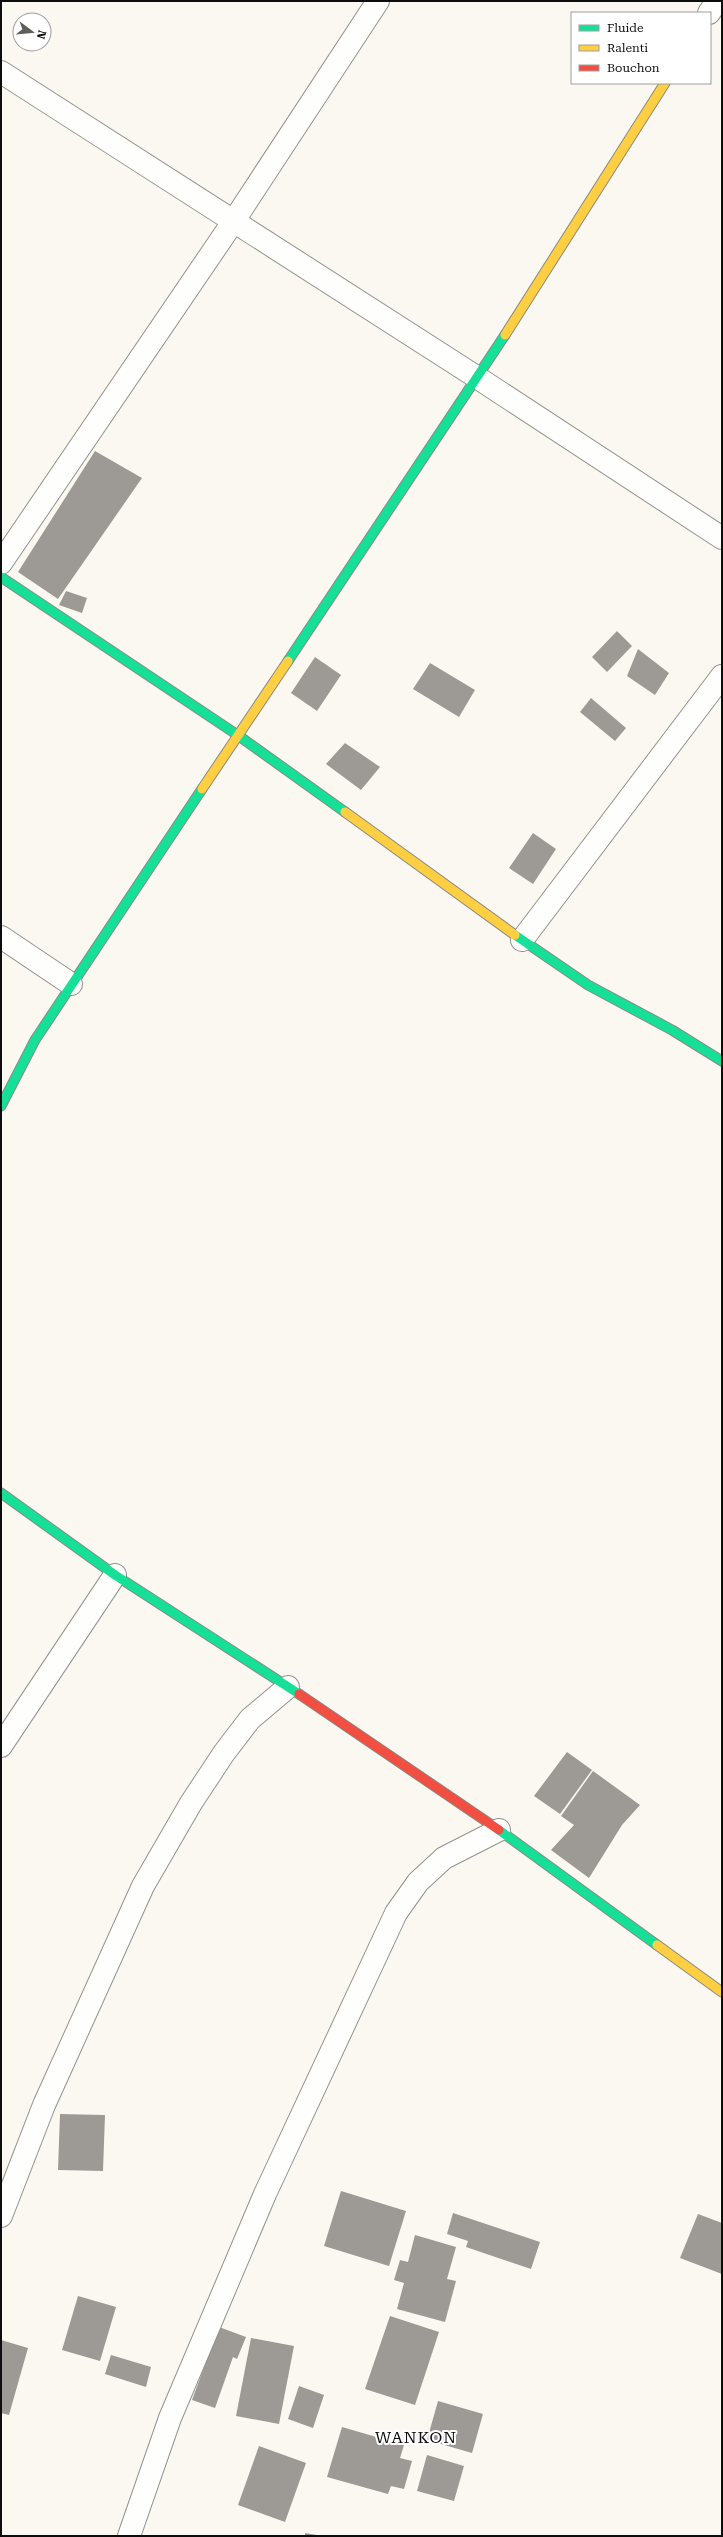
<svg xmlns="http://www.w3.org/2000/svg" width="723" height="2537" font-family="'Roboto Serif',serif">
	<rect width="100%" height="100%" fill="#faf8f0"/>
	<!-- building -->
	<g fill="#9d9a96">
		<polygon points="95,451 142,478 58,599 18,572"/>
		<polygon points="66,591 87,598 82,613 59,605"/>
		<polygon points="617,631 632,646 607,672 592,657"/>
		<polygon points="638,649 669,673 655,695 627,676"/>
		<polygon points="315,657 341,675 317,711 291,693"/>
		<polygon points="430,663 475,690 459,717 413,689"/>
		<polygon points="591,698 626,728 615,741 580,712"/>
		<polygon points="345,743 380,767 361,790 326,764"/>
		<polygon points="533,833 556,849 533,884 509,868"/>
		<polygon points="567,1752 592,1770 560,1814 534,1796"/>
		<polygon points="593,1771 640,1805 622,1825 589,1878 551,1850 574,1825 561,1816"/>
		<polygon points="60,2114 105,2115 103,2171 58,2170"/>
		<polygon points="341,2191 406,2211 389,2266 324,2246"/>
		<polygon points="453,2213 540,2242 531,2269 466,2247 468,2241 447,2234"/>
		<polygon points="698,2214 722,2223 722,2274 680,2258"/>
		<polygon points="415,2235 456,2247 447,2279 456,2281 445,2322 397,2309 404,2283 394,2280 400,2260 408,2262"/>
		<polygon points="78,2296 116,2307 100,2361 62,2350"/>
		<polygon points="390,2316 439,2332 415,2405 365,2389"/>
		<polygon points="219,2327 246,2337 237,2359 233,2357 215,2408 192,2400"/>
		<polygon points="251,2338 294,2346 279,2424 236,2416"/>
		<polygon points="1,2340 28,2348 9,2415 1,2413"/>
		<polygon points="111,2355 151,2367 146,2387 105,2374"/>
		<polygon points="299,2386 324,2395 313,2428 288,2419"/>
		<polygon points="438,2401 483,2414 472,2453 427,2440"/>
		<polygon points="342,2427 404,2445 400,2458 412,2461 404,2489 391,2486 388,2494 327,2477"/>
		<polygon points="259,2446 306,2463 285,2522 238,2505"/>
		<polygon points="427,2455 464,2466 454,2501 417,2491"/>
		<polygon points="305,2533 317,2535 317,2536 305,2536"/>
	</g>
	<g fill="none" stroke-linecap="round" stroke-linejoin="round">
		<!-- street casing -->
		<g stroke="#93928f" stroke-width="24">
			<g id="street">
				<polyline points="709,13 717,1"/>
				<polyline points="1,72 478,378 722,538"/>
				<polyline points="1,563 233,222 378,1"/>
				<polyline points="1,937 71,984"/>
				<polyline points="522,940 722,676"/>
				<polyline points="1,1746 115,1575"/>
				<polyline points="1,2216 44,2105 143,1886 191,1803 224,1753 250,1719 288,1687"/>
				<polyline points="129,2536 170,2418 265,2194 396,1913 418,1882 444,1858 499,1830"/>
			</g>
		</g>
		<!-- fast casing -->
		<g stroke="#8a8985" stroke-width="11">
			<g id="fast">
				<polyline points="1,577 239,736 345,812"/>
				<polyline points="288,661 505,335"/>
				<polyline points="515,935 588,985 672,1030 722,1061"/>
				<polyline points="1,1106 35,1040 202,789"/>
				<polyline points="1,1493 115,1575 299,1694"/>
				<polyline points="499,1830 657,1945"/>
			</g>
		</g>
		<!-- slow casing -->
		<g stroke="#8a8985" stroke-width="11">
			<g id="slow">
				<polyline points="505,335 665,83"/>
				<polyline points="202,789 288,661"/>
				<polyline points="345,812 515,935"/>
				<polyline points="657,1945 722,1992"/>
			</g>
		</g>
		<!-- jam casing -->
		<g stroke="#8a8985" stroke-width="11">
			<polyline id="jam" points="299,1694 499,1830"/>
		</g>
		<!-- street -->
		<use href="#street" stroke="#fefefd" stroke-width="22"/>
		<!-- fast -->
		<use href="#fast" stroke="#16e098" stroke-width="9"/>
		<!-- slow -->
		<use href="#slow" stroke="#ffcf43" stroke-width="9"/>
		<!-- jam -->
		<use href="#jam" stroke="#f24e42" stroke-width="9"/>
	</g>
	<g text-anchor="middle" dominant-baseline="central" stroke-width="4" stroke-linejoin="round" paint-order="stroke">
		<!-- quarter labels -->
		<g font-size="16" letter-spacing="1" fill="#0c0c0c" stroke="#fff">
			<text x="416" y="2437">WANKON</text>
		</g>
	</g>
	<!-- border -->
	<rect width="723" height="2537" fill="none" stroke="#0c0c0c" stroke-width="4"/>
	<!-- legend -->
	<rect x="571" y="12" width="140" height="72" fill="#ffffff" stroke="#9e9e9e"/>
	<rect x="579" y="25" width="20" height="6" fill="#16e098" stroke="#9e9e9e"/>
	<text x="607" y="32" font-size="12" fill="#0c0c0c">Fluide</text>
	<rect x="579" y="45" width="20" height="6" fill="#ffcf43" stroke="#9e9e9e"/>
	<text x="607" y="52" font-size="12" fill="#0c0c0c">Ralenti</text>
	<rect x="579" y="65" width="20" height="6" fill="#f24e42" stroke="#9e9e9e"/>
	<text x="607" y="72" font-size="12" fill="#0c0c0c">Bouchon</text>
	<!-- north arrow -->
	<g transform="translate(32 32) rotate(106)"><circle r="19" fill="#ffffff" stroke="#9e9e9e"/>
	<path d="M0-3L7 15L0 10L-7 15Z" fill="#5f5f5c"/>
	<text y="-6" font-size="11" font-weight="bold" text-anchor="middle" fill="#0c0c0c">N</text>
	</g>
</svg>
